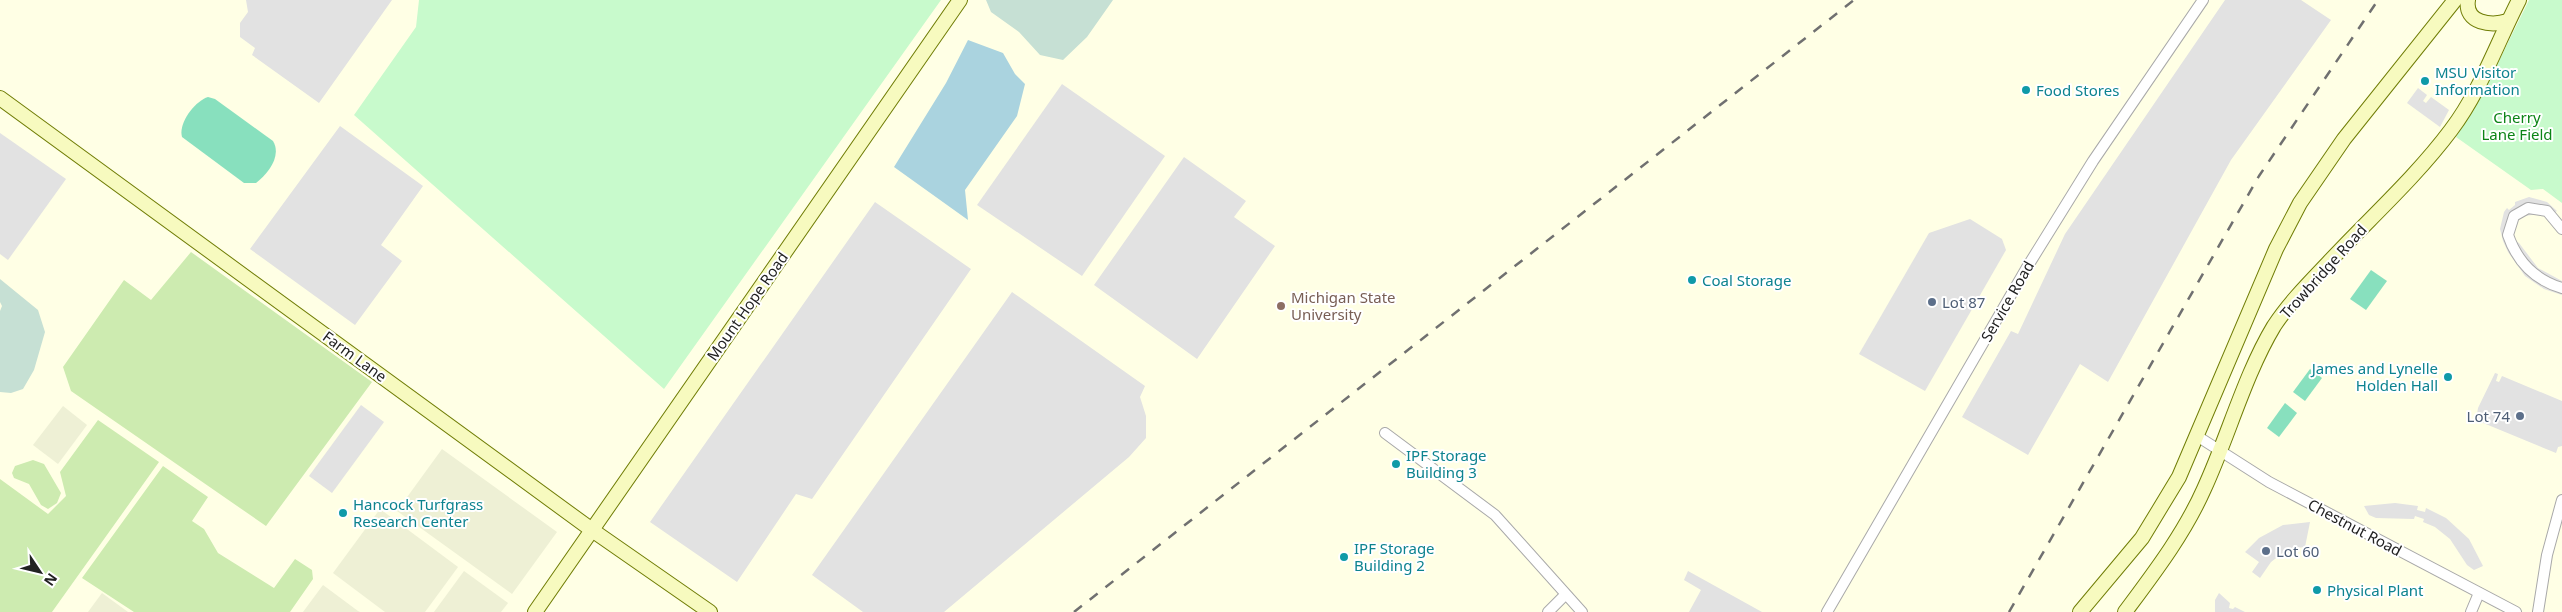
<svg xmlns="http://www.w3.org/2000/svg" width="2562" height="612" font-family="'Noto Sans',sans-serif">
	<rect width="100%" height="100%" fill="#f2efe9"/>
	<!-- education -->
	<rect fill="#ffffe5" x="0" y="0" width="2562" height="612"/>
	<!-- farmland -->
	<g fill="#eef0d5">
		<polygon points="63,406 87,425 58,464 33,445"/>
		<polygon points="442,449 557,532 512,594 397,511"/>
		<polygon points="380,509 458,567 425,612 385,612 333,573"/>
		<polygon points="464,571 508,603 501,612 434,612"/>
		<polygon points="323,585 358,611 360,612 303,612"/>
		<polygon points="102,593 128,612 88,612"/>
	</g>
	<!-- grass -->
	<g fill="#cdebb0">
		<polygon points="191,252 372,382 266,526 71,391 63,367 124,280 151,300"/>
		<polygon points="98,420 159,462 52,612 0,612 0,479 48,514 66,496 60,472"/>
		<polygon points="33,460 44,464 61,493 57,503 48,509 41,505 29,484 14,478 12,473 15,466"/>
		<polygon points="163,466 208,497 192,521 204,529 218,553 274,588 295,559 312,570 313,579 290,612 134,612 82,578"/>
	</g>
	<!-- wetland -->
	<g fill="#c6e0d4">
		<polygon points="986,0 1113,0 1087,37 1063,60 1040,55 1019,32 991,12"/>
		<polygon points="0,279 38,310 45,332 34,370 23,389 11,393 0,392 0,311 2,306 0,302"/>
	</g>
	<!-- park -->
	<g fill="#c8facc">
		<polygon points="419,0 941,0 664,389 354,115 416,27"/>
		<polygon points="2529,0 2562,0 2562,203 2543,189 2531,190 2456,137 2487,85"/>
	</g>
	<!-- pitch -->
	<g fill="#88e0be">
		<path d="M208,97L215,99L273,141C282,156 268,174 256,183H244L182,137C178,123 195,101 208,97Z"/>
		<polygon points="2371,270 2387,281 2366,310 2350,299"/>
		<polygon points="2310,369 2322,378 2305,401 2293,392"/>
		<polygon points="2285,403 2297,413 2279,437 2267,428"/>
	</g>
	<!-- parking -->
	<g fill="#e2e2e2">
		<polygon points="246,0 392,0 319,103 252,55 255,48 240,37 240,23 248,12"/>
		<polygon points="2225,0 2301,0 2331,20 2231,160 2108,382 2080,364 2028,455 1962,417 2011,331 2018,334 2065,234"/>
		<polygon points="1062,84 1165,156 1082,276 977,205"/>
		<polygon points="2418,88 2427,95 2423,101 2426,103 2431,97 2449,110 2440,127 2407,103"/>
		<polygon points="340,126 423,186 381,245 402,261 355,325 250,249"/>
		<polygon points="0,133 66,179 8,260 0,254"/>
		<polygon points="1184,157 1246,201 1234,217 1275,246 1197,359 1094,285"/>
		<polygon points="2529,197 2547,202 2557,211 2547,217 2540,214 2524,216 2517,221 2512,234 2515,241 2519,243 2538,268 2562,281 2562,295 2544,289 2525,276 2508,252 2503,241 2500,229 2504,212 2507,208 2509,210 2515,205 2515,202"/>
		<polygon points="875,202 971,269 812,499 796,494 737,582 650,522"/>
		<polygon points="1970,219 2002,239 2006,250 1925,391 1859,354 1929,233"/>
		<polygon points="1012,292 1145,386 1140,397 1146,416 1146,438 1129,457 944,612 863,612 812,575"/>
		<polygon points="2495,373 2498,374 2496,381 2499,382 2502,376 2562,401 2562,446 2558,447 2556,453 2476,420 2478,408"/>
		<polygon points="361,405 384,422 332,493 309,476"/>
		<polygon points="2395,503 2418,506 2417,510 2425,512 2426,508 2446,518 2469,539 2483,566 2474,570 2467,565 2450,539 2435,527 2423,522 2424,519 2415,516 2414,519 2376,518 2369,515 2364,506"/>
		<polygon points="2310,522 2305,547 2288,549 2271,562 2260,578 2252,572 2259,562 2245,552 2259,538 2283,525"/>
		<polygon points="1688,571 1762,612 1689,612 1701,590 1684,580"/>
		<polygon points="2219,593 2230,603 2229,608 2233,609 2235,607 2245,612 2215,612 2215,600"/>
	</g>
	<!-- water -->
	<polygon fill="#aad3df" points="968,40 1003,53 1015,74 1025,84 1017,116 965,190 968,220 894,167 946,83"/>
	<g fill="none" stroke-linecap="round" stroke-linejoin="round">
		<!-- street casing -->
		<g stroke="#a9a9a9" stroke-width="12">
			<g id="street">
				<path d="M2562,229L2547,211L2528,208L2514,216L2508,235C2517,261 2535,280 2562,288"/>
				<polyline points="1385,433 1495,515 1582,612"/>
				<polyline points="2197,436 2269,482 2516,612"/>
				<polyline points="1548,612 1565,595"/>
				<polyline points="1827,612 2026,269 2093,161 2203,0"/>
				<polyline points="2471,612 2479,593"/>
				<polyline points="2538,612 2547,555 2562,500"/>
			</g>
		</g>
		<!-- secondary casing -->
		<g stroke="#707d05" stroke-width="16">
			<g id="secondary">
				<path d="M2468,0C2464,24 2492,26 2508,21"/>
				<polyline points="0,98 592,530 710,612"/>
				<polyline points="535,612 960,0"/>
				<polyline points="2080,612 2142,538 2179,477 2276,249 2300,203 2344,139 2455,0"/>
				<path d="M2125,612C2154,573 2184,534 2204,489C2228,437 2245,374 2274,326C2289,303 2309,283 2328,263C2369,219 2415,178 2451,130C2480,92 2497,43 2519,0"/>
			</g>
		</g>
		<!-- street -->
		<use href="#street" stroke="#fff" stroke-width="10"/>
		<!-- secondary -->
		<use href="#secondary" stroke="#f7fabf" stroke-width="14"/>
		<!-- rail -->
		<g stroke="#707070" stroke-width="2.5" stroke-dasharray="10 10" stroke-linecap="butt">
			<polyline points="1074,612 1854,0"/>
			<polyline points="2009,612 2259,176 2378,0"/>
		</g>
	</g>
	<!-- markers -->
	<g fill="#0f9aa8" stroke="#fff" stroke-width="2">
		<circle cx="2425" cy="81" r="5"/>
		<circle cx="2026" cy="90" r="5"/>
		<circle cx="1692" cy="280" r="5"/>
		<circle cx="2448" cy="377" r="5"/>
		<circle cx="1396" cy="464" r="5"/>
		<circle cx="343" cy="513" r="5"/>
		<circle cx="1344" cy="557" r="5"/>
		<circle cx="2317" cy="590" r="5"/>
	</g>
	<g fill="#5c6f8a" stroke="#fff" stroke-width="2">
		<circle cx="1932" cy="302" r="5"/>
		<circle cx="2520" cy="416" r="5"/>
		<circle cx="2266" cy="551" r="5"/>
	</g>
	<circle fill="#8d6e63" stroke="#fff" stroke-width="2" cx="1281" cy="306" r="5"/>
	<g text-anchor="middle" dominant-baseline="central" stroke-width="4" stroke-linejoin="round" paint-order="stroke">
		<!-- culture labels -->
		<g font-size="15" fill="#0d838f" stroke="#fff" text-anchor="start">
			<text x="2435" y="72">MSU Visitor<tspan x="2435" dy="17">Information</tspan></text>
			<text x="2036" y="90">Food Stores</text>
			<text x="1702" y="280">Coal Storage</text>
			<text x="2438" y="368" text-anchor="end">James and Lynelle<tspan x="2438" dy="17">Holden Hall</tspan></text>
			<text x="1406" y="455">IPF Storage<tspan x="1406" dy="17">Building 3</tspan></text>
			<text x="353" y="504">Hancock Turfgrass<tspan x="353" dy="17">Research Center</tspan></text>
			<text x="1354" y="548">IPF Storage<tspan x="1354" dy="17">Building 2</tspan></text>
			<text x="2327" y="590">Physical Plant</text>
		</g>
		<!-- park labels -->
		<g font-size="15" fill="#0c8416" stroke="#fff">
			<text x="2517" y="117">Cherry<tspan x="2517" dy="17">Lane Field</tspan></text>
		</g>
		<!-- street labels -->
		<g font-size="15" fill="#222" stroke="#fff">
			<text transform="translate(2323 271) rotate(-48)">Trowbridge Road</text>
			<text transform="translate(2007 301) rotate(-60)">Service Road</text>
			<text transform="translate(747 306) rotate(-55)">Mount Hope Road</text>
			<text transform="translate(355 356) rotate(36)">Farm Lane</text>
			<text transform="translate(2355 527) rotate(28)">Chestnut Road</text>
		</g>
		<!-- education labels -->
		<g font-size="15" fill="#785e54" stroke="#fff" text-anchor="start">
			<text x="1291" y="297">Michigan State<tspan x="1291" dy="17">University</tspan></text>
		</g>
		<!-- service labels -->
		<g font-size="15" fill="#4e5e75" stroke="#fff" text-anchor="start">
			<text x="1942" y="302">Lot 87</text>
			<text x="2510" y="416" text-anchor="end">Lot 74</text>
			<text x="2276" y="551">Lot 60</text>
		</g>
	</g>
	<!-- north arrow -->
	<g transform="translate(40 572) rotate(125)" stroke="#ffffff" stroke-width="4" paint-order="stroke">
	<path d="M0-4L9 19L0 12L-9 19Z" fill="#222222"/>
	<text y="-8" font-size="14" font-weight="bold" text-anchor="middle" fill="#222222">N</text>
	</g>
</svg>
